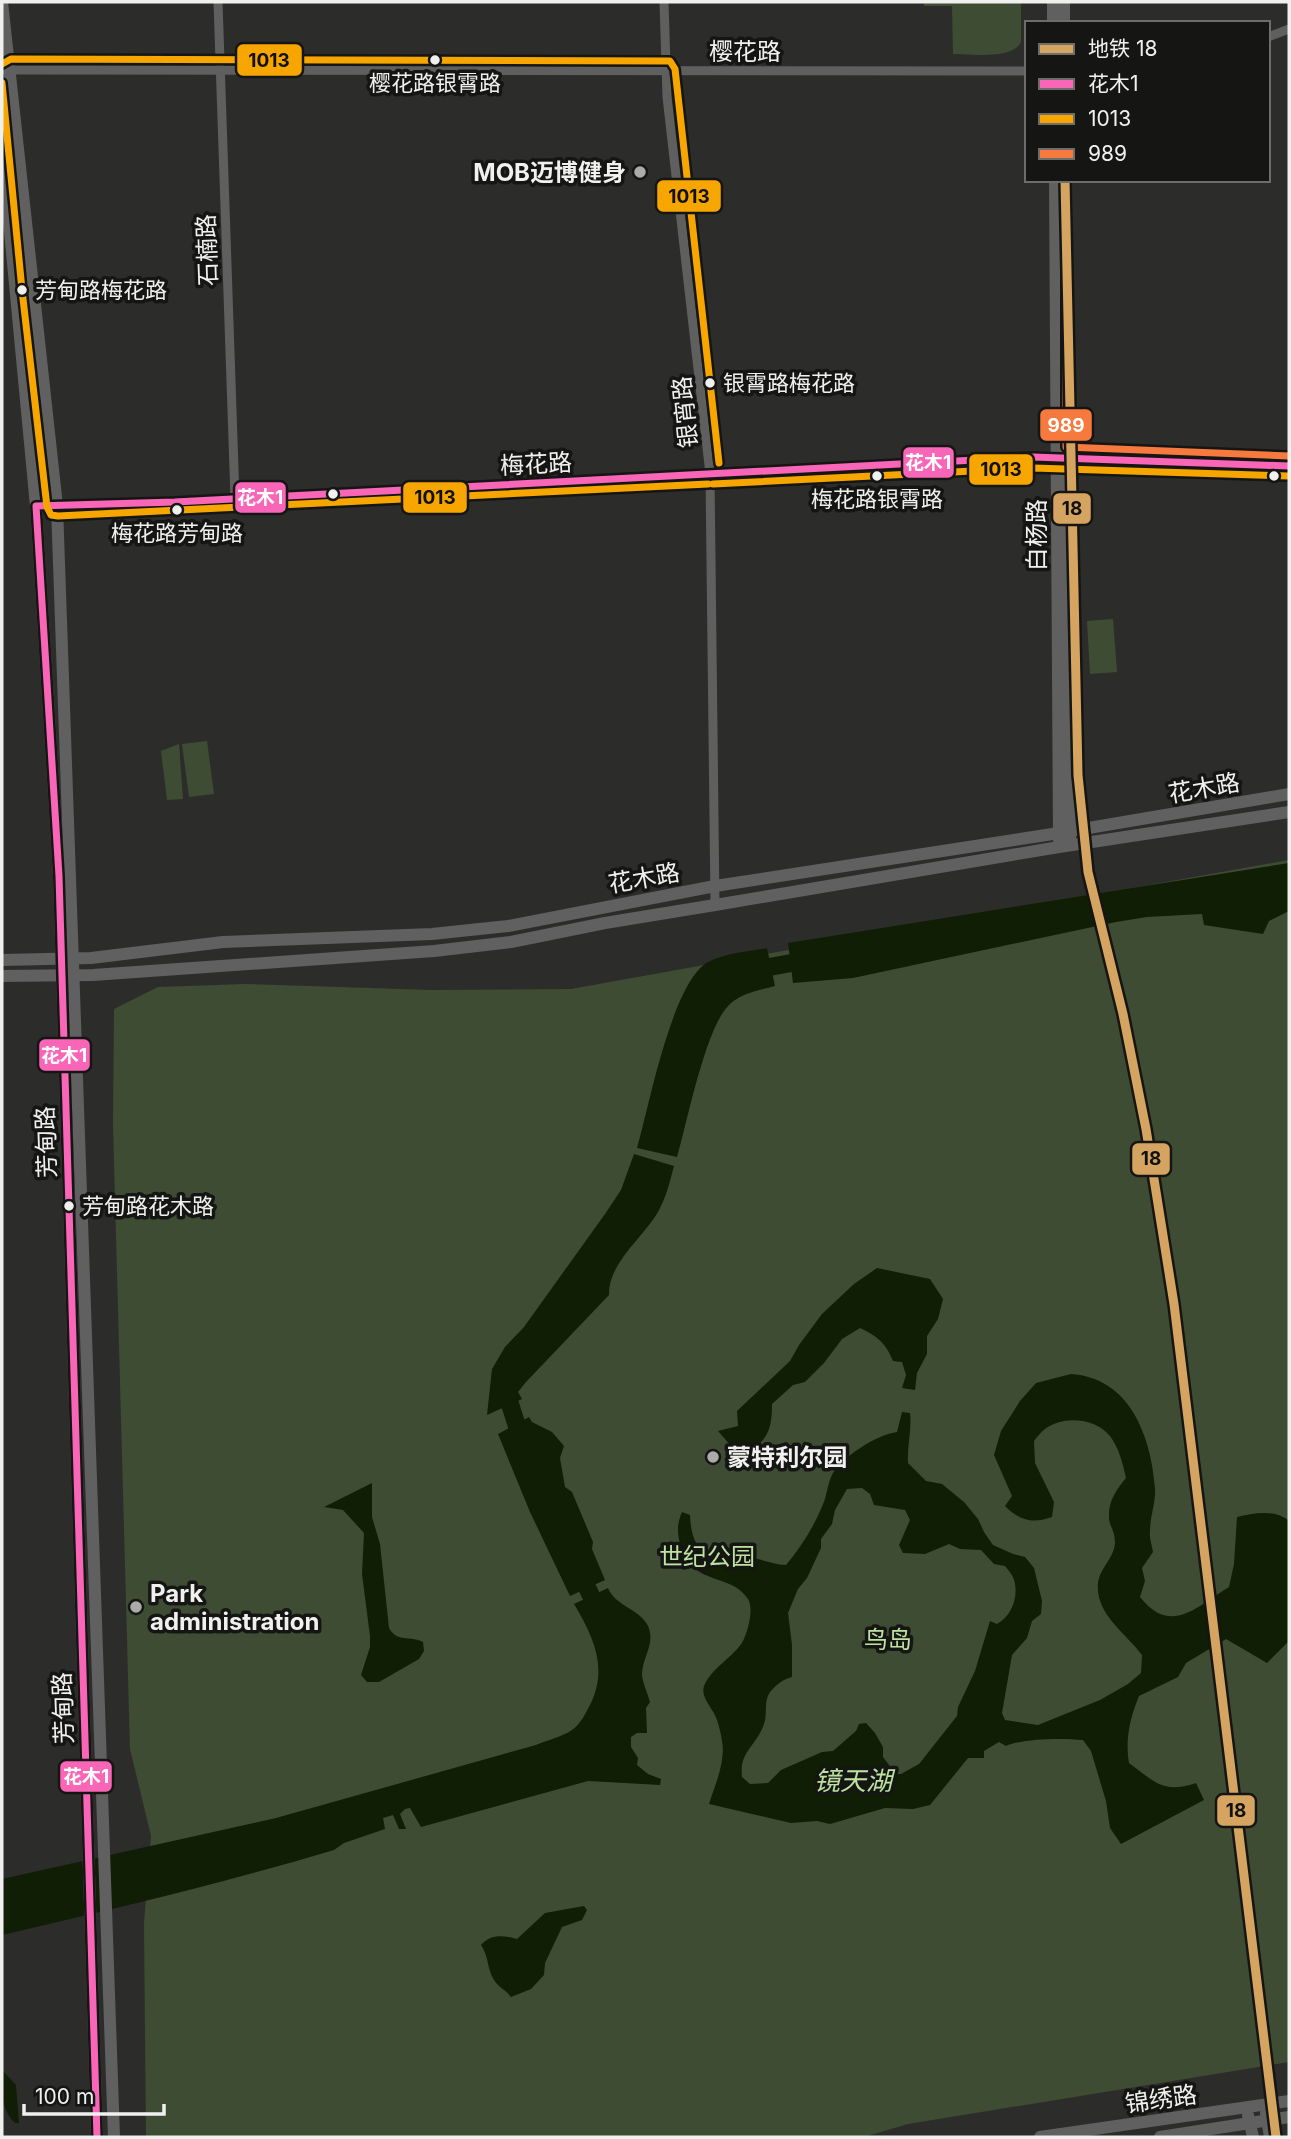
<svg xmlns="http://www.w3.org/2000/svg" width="1291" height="2139" font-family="Inter,'Noto Sans SC',sans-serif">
	<rect width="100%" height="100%" fill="#2c2d2b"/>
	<!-- green -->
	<g fill="#3f4c34">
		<path d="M924,2H1021V42C1013,60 971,54 953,54L952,6H924Z"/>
		<polygon points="1113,619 1117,672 1090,674 1087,621"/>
		<polygon points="207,741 214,794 189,797 182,744"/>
		<polygon points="179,744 183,799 167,800 161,751"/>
		<polygon points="1289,860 1289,2062 908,2124 864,2137 146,2137 144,1923 151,1836 130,1749 113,1125 114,1009 158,987 246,984 431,990 571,989"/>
	</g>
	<!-- water -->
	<g fill="#0f1e04" fill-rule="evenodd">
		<polygon points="1289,863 1289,911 1269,921 1263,934 1204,925 1202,914 1147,917 1116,922 853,978 793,983 788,943"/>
		<path d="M767,948L775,986C760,990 742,993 730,1004C706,1025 687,1123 677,1157L637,1148C649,1107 672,982 708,962C726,953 747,952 767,948Z"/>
		<path d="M634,1154L674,1166C670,1181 666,1198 658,1212C643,1238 608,1263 609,1295L526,1382L518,1392L522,1399L487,1415L492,1369L505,1347L524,1327L605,1214L621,1190Z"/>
		<path d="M877,1268L930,1279L943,1299L938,1319L927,1336V1354L917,1373L915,1390L902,1388L906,1375L902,1362L893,1361C886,1343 877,1336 860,1328L842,1339L824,1363L805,1382L793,1385L772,1404C772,1426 769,1439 750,1451L731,1446L718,1431L738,1426L737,1411L790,1361L799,1345L822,1314L854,1284Z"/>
		<path d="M1071,1374C1130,1378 1151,1436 1155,1488C1156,1502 1150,1517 1150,1531C1149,1538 1152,1545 1153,1552L1142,1568L1145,1581L1140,1597C1171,1636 1196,1607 1229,1587L1234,1564L1237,1517C1254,1513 1275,1509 1289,1521V1641L1267,1663L1226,1639L1186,1663L1178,1677L1139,1696C1130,1718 1125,1739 1129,1763C1155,1782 1163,1794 1196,1783L1204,1800L1121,1844L1110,1828L1106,1801L1091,1751L1083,1740C1063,1738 1024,1738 1006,1746L999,1742L984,1751V1758H968L930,1805L913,1809L885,1808L830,1824L817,1821L791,1823L709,1804C715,1785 726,1761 722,1741C721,1734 719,1726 717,1720C714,1709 700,1698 704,1686C712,1667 734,1657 743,1641C748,1631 754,1609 748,1599C731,1572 691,1587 680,1544C677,1531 677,1524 682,1512L690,1515C692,1562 713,1552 748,1557C761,1559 772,1564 786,1565C803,1545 816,1523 825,1499C827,1492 828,1484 831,1477C839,1458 878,1434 897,1432L902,1412L910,1413C912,1430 907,1445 908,1463L926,1481L942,1484L964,1502L978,1519L984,1532L993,1545L1013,1554L1025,1557L1034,1568L1042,1601L1041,1614L1032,1621L1027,1638L1012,1655L1002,1713L1005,1720L1038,1725L1100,1700L1128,1684L1141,1673L1142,1655C1126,1633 1095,1614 1098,1583C1100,1568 1114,1558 1115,1543C1115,1530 1109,1526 1109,1517C1108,1501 1117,1489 1126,1478C1123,1464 1119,1448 1110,1436C1096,1418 1063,1415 1045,1429C1041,1432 1037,1437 1034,1441L1035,1463L1054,1502L1052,1517C1032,1524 1020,1521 1005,1506L1012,1496L994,1455L1001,1431L1020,1401L1036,1383ZM862,1488L870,1494L874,1505L905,1510L910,1520L899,1545L903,1553L925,1554L949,1544L960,1549L981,1550L994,1564L1005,1566C1008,1570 1013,1575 1014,1580C1019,1596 1012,1616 997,1624L990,1621L975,1671L958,1707L957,1716L919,1764L901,1774H889V1765L883,1757V1747L875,1733L866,1723L859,1724L856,1731L833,1751L822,1752L781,1770L768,1783L750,1784L742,1777C739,1751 756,1747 764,1724C768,1713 763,1703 770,1692C776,1685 783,1679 792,1677V1645L788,1613L798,1589L807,1578L821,1548V1539L832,1524L835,1510L847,1489Z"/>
		<polygon points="529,1417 532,1422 552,1432 564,1446 560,1458 565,1487 572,1492 593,1542 592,1549 605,1580 570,1596 530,1512 498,1434"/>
		<path d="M372,1483V1517L380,1544L389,1628C397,1643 410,1635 423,1642L424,1651L419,1659L379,1682H367L361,1675L370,1647V1636L362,1574L364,1533L343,1510L324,1507Z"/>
		<path d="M608,1588C615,1606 640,1609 648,1626C656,1644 642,1657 642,1675C643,1684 648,1694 650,1702L646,1708L647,1733H637L631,1737V1747L638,1758L637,1765L648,1774L661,1779L660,1785L588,1781L421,1827L410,1808L405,1809L400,1814L406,1829H399L393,1815L383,1818L385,1829L344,1843L334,1850C224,1883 114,1909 2,1935V1879L276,1818L536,1745C547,1740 562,1737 572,1730C581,1724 586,1712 591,1703C608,1667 593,1636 574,1604Z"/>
		<path d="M584,1906L587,1910L582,1920L562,1927L545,1963L544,1975L531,1989L511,1997C506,1990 498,1987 494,1980C487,1969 489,1957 481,1945C490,1934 504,1935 517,1939L545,1913Z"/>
		<path d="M2,2070L16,2085L19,2123H15C0,2108 2,2090 2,2070Z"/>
	</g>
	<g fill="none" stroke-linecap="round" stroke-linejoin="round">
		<!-- river -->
		<g stroke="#0f1e04" stroke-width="18">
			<polyline points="747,971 813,959"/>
			<polyline points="503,1382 523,1445"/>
			<polyline points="577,1566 601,1617"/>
		</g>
		<!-- street -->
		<g stroke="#5e5f5e" stroke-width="9">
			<polyline points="218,2 235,498"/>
			<polyline points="664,2 667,97 710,474 715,905"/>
			<polyline points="1268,37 1289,29"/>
			<polyline points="2,70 1027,71"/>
			<polyline points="36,506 175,502 1033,457 1289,466"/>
		</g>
		<!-- secondary -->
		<g stroke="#5f605f" stroke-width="12">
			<polyline points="2,2 57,506 114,2137"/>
			<polyline points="1053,2 1053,23"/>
			<polyline points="1064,2 1064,23"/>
			<polyline points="2,147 36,506 59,876 97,2137"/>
			<polyline points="1055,180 1059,840"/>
			<polyline points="1066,180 1070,838"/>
			<polyline points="2,960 91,958 223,942 432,934 508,926 715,886 1059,833 1289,794"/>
			<polyline points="2,976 93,975 434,951 511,942 605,923 715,905 1059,847 1289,812"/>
			<polyline points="1266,2113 1270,2137"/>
			<polyline points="1248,2115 1253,2137"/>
			<polyline points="1040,2137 1289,2101"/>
			<polyline points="1160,2137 1289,2117"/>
		</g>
		<!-- bus-1 casing -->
		<g stroke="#151614" stroke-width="12">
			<polyline id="bus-1" points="97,2137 59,876 36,506 175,502 1033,457 1289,466"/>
		</g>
		<!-- bus-2 casing -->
		<g stroke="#151614" stroke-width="12">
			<g id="bus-2">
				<polyline points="2,64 11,59 670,61 675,69 719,463"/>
				<polyline points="2,83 22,290 47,507 51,515 58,516 708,484"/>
				<polyline points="713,484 1033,468 1289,476"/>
			</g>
		</g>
		<!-- bus-3 casing -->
		<g stroke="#151614" stroke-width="12">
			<polyline id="bus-3" points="1066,180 1066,447 1289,456"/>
		</g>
		<!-- bus-1 -->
		<use href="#bus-1" stroke="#fa66b7" stroke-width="7"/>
		<!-- bus-2 -->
		<use href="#bus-2" stroke="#f7a600" stroke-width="7"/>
		<!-- bus-3 -->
		<use href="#bus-3" stroke="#f6793e" stroke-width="7"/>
		<!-- metro-1 casing -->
		<g stroke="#151614" stroke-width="14">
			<polyline id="metro-1" points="1065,180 1078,775 1088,872 1123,1014 1146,1129 1174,1304 1276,2137"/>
		</g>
		<!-- metro-1 -->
		<use href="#metro-1" stroke="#d6a461" stroke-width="9"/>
	</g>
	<!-- markers -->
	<g fill="#f0f1ef" stroke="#151614" stroke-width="2.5">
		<circle cx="435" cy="60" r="6"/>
		<circle cx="22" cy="290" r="6"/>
		<circle cx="710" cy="383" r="6"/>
		<circle cx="877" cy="476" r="6"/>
		<circle cx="1274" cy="476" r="6"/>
		<circle cx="333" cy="494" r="6"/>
		<circle cx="177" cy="510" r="6"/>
		<circle cx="69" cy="1206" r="6"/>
	</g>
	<g fill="#abacaa" stroke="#151614" stroke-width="2.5">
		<circle cx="640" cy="172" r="7"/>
		<circle cx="713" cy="1457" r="7"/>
		<circle cx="136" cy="1607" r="7"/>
	</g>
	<g text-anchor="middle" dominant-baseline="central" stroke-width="7" stroke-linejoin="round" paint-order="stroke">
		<!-- bus labels -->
		<g font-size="22" fill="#f0f1ef" stroke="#151614">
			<text x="435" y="83">樱花路银霄路</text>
			<text x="35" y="290" text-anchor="start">芳甸路梅花路</text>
			<text x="723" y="383" text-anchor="start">银霄路梅花路</text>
			<text x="877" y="499">梅花路银霄路</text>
			<text x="177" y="533">梅花路芳甸路</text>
			<text x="82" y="1206" text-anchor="start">芳甸路花木路</text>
		</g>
		<!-- street labels -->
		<g font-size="24" fill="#f0f1ef" stroke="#151614">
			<text x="745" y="51">樱花路</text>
			<text transform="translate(207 250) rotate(-92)">石楠路</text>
			<text transform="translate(685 412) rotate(-96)">银宵路</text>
			<text transform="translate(536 464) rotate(-3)">梅花路</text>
			<text transform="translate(1036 535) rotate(-90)">白杨路</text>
			<text transform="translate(1204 788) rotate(-10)">花木路</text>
			<text transform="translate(644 878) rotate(-10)">花木路</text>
			<text transform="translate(46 1142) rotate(-92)">芳甸路</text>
			<text transform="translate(63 1708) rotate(-92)">芳甸路</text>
			<text transform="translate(1161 2099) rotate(-8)">锦绣路</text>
		</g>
		<!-- poi labels -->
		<g font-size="24" font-weight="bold" fill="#f0f1ef" stroke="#151614" text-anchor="start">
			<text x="626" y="172" text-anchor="end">MOB迈博健身</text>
			<text x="727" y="1457">蒙特利尔园</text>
			<text x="150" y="1593">Park<tspan x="150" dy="28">administration</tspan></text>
		</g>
		<!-- park labels -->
		<g font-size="24" fill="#bee2a0" stroke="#151614">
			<text x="707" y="1556">世纪公园</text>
			<text x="888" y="1639">鸟岛</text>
		</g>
		<!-- water labels -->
		<g font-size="26" font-style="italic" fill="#bde19f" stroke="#151614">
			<text x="853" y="1780">镜天湖</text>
		</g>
	</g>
	<g stroke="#151614" stroke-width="2.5">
		<rect x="236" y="43" width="67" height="34" rx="7" fill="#f7a600"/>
		<rect x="656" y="179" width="66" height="34" rx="7" fill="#f7a600"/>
		<rect x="1039" y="408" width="54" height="34" rx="7" fill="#f6793e"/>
		<rect x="902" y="446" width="53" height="33" rx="7" fill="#fa66b7"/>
		<rect x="968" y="453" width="66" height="33" rx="7" fill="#f7a600"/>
		<rect x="402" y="481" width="66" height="33" rx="7" fill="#f7a600"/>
		<rect x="234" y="481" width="53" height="33" rx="7" fill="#fa66b7"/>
		<rect x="1052" y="492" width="40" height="33" rx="7" fill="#d6a461"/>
		<rect x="38" y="1038" width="53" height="34" rx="7" fill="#fa66b7"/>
		<rect x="1131" y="1142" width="40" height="34" rx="7" fill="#d6a461"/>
		<rect x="59" y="1760" width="54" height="33" rx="7" fill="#fa66b7"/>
		<rect x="1216" y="1794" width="40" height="33" rx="7" fill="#d6a461"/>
	</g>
	<g font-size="19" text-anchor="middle" font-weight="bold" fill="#fff">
		<text x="1066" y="432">989</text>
		<text x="928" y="469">花木1</text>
		<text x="260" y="504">花木1</text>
		<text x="64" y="1062">花木1</text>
		<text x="86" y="1783">花木1</text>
	</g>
	<g font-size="19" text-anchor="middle" font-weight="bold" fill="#111">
		<text x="269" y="67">1013</text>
		<text x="689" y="203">1013</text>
		<text x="1001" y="476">1013</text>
		<text x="435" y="504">1013</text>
		<text x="1072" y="515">18</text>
		<text x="1151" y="1165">18</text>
		<text x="1236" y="1817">18</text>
	</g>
	<!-- border -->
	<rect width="1291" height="2139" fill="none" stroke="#f0f1ef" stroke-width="7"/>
	<!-- legend -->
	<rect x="1025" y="21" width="245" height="161" fill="#151614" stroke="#6d6e6c" stroke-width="2"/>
	<rect x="1039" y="44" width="35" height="10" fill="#d6a461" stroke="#6d6e6c" stroke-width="2"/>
	<text x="1088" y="56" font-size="21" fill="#f0f1ef">地铁 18</text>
	<rect x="1039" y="79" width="35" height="10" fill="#fa66b7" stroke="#6d6e6c" stroke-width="2"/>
	<text x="1088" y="91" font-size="21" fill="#f0f1ef">花木1</text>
	<rect x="1039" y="114" width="35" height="10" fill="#f7a600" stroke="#6d6e6c" stroke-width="2"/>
	<text x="1088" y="126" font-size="21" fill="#f0f1ef">1013</text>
	<rect x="1039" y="149" width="35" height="10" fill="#f6793e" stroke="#6d6e6c" stroke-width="2"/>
	<text x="1088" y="161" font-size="21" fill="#f0f1ef">989</text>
	<!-- scale -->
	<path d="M24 2104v10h140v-10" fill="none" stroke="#f0f1ef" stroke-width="3.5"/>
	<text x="35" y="2104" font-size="21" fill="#f0f1ef" stroke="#151614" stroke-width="5" paint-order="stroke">100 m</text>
</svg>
